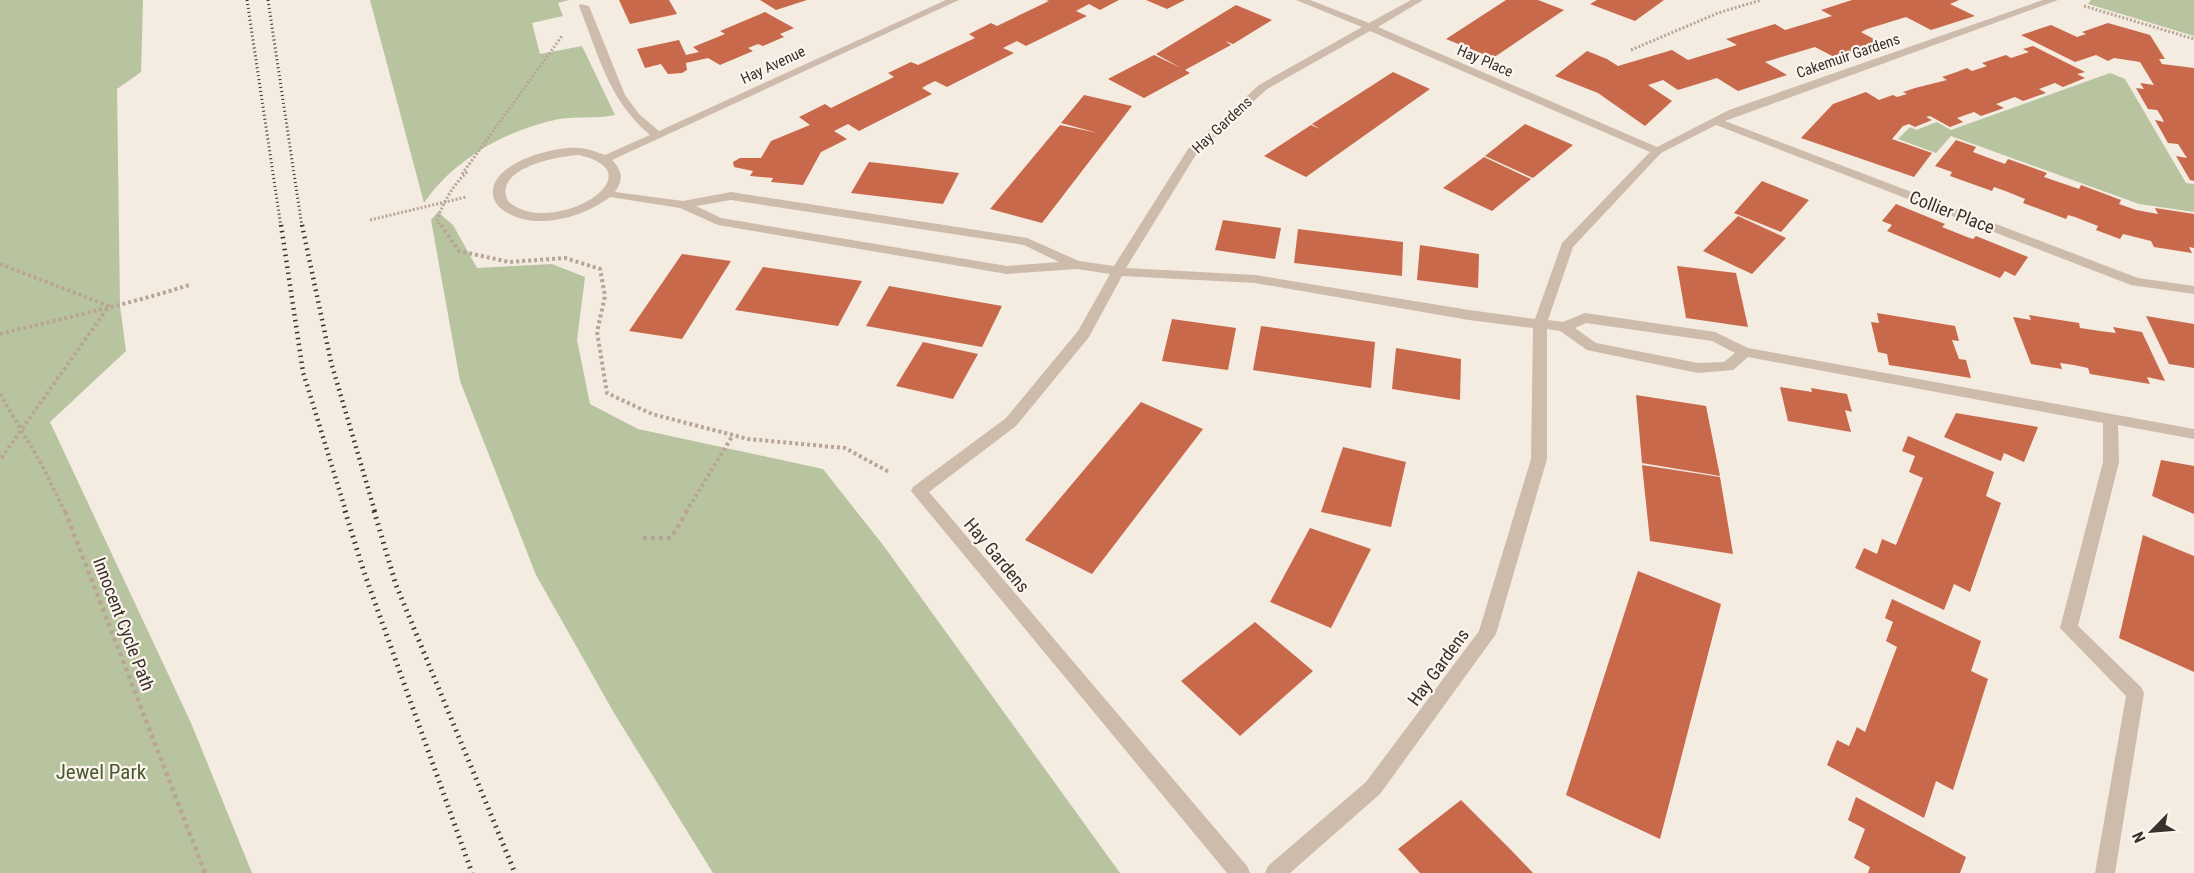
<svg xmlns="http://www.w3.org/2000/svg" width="2194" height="873" font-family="'Roboto Condensed',sans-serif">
	<rect width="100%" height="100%" fill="#f4ebe1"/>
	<!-- green -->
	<g fill="#b8c4a0">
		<polygon points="0,0 143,0 141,72 117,89 120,306 126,351 50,422 191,723 252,873 0,873"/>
		<path d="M370,0H569L558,3L563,16L532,23L540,54L582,46L615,115C596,119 577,116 559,119C508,129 454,159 424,203Z"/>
		<polygon points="2091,0 2194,0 2194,36 2088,4"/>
		<polygon points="2110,73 2125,79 2186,183 2194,184 2194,212 2139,204 1951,136 1936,153 1898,139 1910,127 1916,130 1937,122 1951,130"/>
		<polygon points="438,212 453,225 477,268 552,264 585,277 577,340 590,404 638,429 823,469 883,545 1120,873 713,873 614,713 536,575 460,381 431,220"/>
	</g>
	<!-- building -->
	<g fill="#c8694b">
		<polygon points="619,0 669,0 677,14 630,24"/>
		<polygon points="760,0 807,0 776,10"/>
		<polygon points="1046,0 1119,0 1100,10 1089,4 1076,11 1087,16 1026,46 1017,41 1003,48 1014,53 947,87 935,81 927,85 922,88 932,94 859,131 848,124 834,131 847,139 821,152 803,185 771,182 773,178 750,176 753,171 734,167 733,162 740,158 761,158 771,141 810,125 799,117 825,104 831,108 839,104 894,77 888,73 911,62 918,65 975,38 969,34 991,23 997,26 1049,1"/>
		<polygon points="1146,0 1185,0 1167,9"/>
		<polygon points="1506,0 1538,0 1564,10 1493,58 1446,39"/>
		<polygon points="1597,0 1664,0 1635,21 1590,4"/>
		<polygon points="1852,0 1959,0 1950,4 1975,16 1931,30 1906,17 1867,29 1861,32 1883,44 1836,58 1815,47 1765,62 1787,75 1738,91 1717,78 1678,90 1663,80 1648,85 1672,101 1645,126 1598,93 1555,76 1587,51 1607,59 1618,66 1672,50 1688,60 1737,45 1726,39 1775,24 1785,30 1832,16 1821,10"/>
		<polygon points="1236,5 1272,20 1233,44 1225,41 1231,45 1185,70 1190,73 1144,98 1108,79 1154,55 1181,68 1156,54"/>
		<polygon points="765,12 794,28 780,34 784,37 763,46 758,44 748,48 753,51 720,65 708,58 686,63 687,70 682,73 668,74 661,64 645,68 637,49 679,40 686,55 699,52 693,47 725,34 720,31"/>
		<polygon points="2108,23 2150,35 2165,59 2159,59 2162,64 2194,68 2194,181 2190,180 2176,156 2187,158 2178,144 2168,143 2155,120 2164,122 2161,116 2157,110 2148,109 2136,88 2144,89 2140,83 2154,85 2140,62 2114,58 2108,61 2096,55 2075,62 2021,35 2051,25 2077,37 2086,34 2082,32"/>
		<polygon points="2033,46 2085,72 2077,74 2085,78 2063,87 2055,83 2039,89 2046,93 2023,101 2015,97 1996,104 2004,108 1981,116 1974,112 1957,118 1963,122 1950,127 1930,116 1926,117 1932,120 1915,127 1909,124 1903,126 1892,139 1932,153 1914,177 1801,138 1833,104 1866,92 1879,100 1893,95 1897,97 1907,94 1903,92 1915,88 1947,80 1942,77 1954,73 1967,68 1972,71 1987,66 1982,63 2006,55 2011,58 2029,52 2023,49"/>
		<polygon points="1393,72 1430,89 1306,177 1264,156 1311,125 1320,129 1312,124"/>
		<polygon points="1084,95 1132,106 1042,223 990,209 1060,125 1098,133 1061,123"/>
		<polygon points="1525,124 1573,145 1533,178 1485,156"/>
		<polygon points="1956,140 1976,147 1973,152 2005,164 2008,159 2047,173 2044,177 2079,189 2081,185 2121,200 2119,204 2136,210 2158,214 2155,208 2194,214 2194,248 2189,247 2192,253 2154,247 2151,241 2123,234 2120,239 2096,230 2098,226 2075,217 2068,215 2066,219 2023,203 2025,199 2008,192 1994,187 1992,191 1950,176 1952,172 1935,166"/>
		<polygon points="1484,157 1531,179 1492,211 1443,188"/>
		<polygon points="869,162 913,167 959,173 943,204 851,193"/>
		<polygon points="1762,181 1809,200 1781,232 1734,213"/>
		<polygon points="1896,204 1945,224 1942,227 1967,237 1973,239 1976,236 2028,257 2015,276 2005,271 2000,278 1887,231 1892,225 1882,221"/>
		<polygon points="1738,216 1786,238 1752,274 1703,251"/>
		<polygon points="1223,220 1281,228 1275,259 1215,250"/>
		<polygon points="1298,229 1403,242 1402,276 1294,263"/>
		<polygon points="1420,245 1479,254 1478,288 1417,280"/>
		<polygon points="682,254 731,261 682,339 629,331"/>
		<polygon points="1677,266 1736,273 1748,327 1686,318"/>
		<polygon points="763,267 812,274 862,281 838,326 735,310"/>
		<polygon points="889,286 945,296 1002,306 982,347 866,326"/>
		<polygon points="1877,313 1955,326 1959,341 1952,340 1959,359 1966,360 1971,378 1889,365 1887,354 1878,352 1871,322 1879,323"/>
		<polygon points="2029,315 2079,323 2080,328 2100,331 2116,333 2113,327 2142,332 2165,381 2147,377 2150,384 2090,374 2088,368 2074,365 2060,363 2062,369 2031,364 2013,317 2031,320"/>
		<polygon points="2146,316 2194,324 2194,368 2169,364"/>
		<polygon points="1172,319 1236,328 1228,370 1162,361"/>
		<polygon points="1261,326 1375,342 1371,388 1253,370"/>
		<polygon points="923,342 978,354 953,399 896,386"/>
		<polygon points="1396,348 1461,359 1460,400 1392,389"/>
		<polygon points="1780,387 1812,392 1811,388 1847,394 1852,412 1845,410 1851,432 1788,421"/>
		<polygon points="1636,395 1706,406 1720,476 1642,463"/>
		<polygon points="1141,402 1203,429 1092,574 1025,540"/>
		<polygon points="1956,413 2038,427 2024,462 2004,453 2001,461 1944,437"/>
		<polygon points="1908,436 1994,472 1986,496 2001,503 1970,592 1954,584 1944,610 1855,568 1864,548 1877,554 1882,539 1896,545 1923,478 1909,472 1915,456 1902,451"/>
		<polygon points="1343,447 1406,462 1391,527 1321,512"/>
		<polygon points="2161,460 2194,466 2194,514 2152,496"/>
		<polygon points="1642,465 1720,477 1733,554 1650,541"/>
		<polygon points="1310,528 1371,549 1331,628 1270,602"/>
		<polygon points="2143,535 2194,556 2194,672 2119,638"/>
		<polygon points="1638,571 1721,604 1660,839 1566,795"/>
		<polygon points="1892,599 1981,641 1971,671 1988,679 1953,790 1936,781 1924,818 1827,765 1837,740 1849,746 1857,727 1865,732 1897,647 1886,641 1893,622 1885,618"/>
		<polygon points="1255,622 1313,671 1240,736 1181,681"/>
		<polygon points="1856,797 1966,857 1960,873 1868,873 1870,867 1854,858 1865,829 1848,820"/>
		<polygon points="1461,800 1512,851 1533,873 1420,873 1398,849"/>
	</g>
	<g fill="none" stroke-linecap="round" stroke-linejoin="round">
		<!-- path-far2 -->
		<g stroke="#b9a596" stroke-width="3" stroke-dasharray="2 2" stroke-linecap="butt">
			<polyline points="2084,6 2194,39"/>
			<polyline points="1631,50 1718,13 1761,0"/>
			<polyline points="462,174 562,36"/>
			<polyline points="370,220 466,197"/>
			<path d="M442,227L437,220C444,201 453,185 468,171"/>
		</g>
		<!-- path-far1 -->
		<g stroke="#b9a596" stroke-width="4" stroke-dasharray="3 3" stroke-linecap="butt">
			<polyline points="441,225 459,251 509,262 565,258 600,269 605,296 597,332 607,393 652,414 748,439 845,448 889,472"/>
			<polyline points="0,264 109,306 0,460"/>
			<path d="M0,334C63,318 127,305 189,285"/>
			<polyline points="0,394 42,465 65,512"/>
			<polyline points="686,512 733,435"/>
		</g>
		<!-- path -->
		<g stroke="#b9a596" stroke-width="4.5" stroke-dasharray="4 4" stroke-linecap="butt">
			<polyline points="65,511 205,873"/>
			<polyline points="643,538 671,538 687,511"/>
		</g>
		<!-- minor -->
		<path fill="#cdbbac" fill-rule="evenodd" d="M946,0H959L612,160C622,170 624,180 615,192L683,201L731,192L1027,238L1079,261L1114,266L1188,149L1259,85L1362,27L1296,0H1310L1369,23L1411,0H1423L1378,27L1657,147L1729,110L2043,0H2058L1725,121L2138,278L2194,286V294L2131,285L1716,125L1661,153L1573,247L1548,320L1563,322L1585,313L1715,332L1748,348L2194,429V439L2118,425L2119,462L2078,626L2141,687L2144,693L2115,873H2095L2126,696L2060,628L2103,462V423L1748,357L1733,370L1698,373L1587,350L1560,331L1547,329V459L1496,634L1380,794L1290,873H1265L1268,866L1366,782L1479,631L1531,459L1533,328L1469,320L1255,283L1122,276L1089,337L1016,426L929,492L1247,866L1250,873H1227L911,491L913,487L1006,418L1078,331L1110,274L1077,269L1007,274L718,225L680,208L610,197C584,217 537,231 506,212C500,209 494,202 493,195C489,163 555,146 578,148C587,148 597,152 605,155L650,135C608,99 599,56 579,6L580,4L589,6L625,95L639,114L659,131ZM1370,31L1650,152L1562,243L1535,319L1469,310L1255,275L1126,268L1197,153L1267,89ZM579,155C662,174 549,240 508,201C492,168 558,156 579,155ZM731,200L1024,245L1059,262L1007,266L721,218L696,206ZM1586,323L1712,341L1735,353L1724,362L1698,363L1596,343L1575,328Z"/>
		<!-- rail-far2 -->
		<g stroke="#3b302b" stroke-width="3" stroke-dasharray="1 3" stroke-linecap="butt">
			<polyline points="247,0 281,227"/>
			<polyline points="268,0 302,227"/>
		</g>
		<!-- rail-far1 -->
		<g stroke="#3b302b" stroke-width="4.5" stroke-dasharray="1.5 4.5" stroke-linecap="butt">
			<polyline points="281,225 303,372 346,512"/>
			<polyline points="302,225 331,362 375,512"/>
		</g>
		<!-- rail -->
		<g stroke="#3b302b" stroke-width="5" stroke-dasharray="1.5 5" stroke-linecap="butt">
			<polyline points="345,511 364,572 472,873"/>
			<polyline points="374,511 396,585 515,873"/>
		</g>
	</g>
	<g text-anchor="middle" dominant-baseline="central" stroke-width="4.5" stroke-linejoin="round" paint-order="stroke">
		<!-- far-street labels -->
		<g font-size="15" fill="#3b302b" stroke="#fbf5ee">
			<text transform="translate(1848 56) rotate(-19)">Cakemuir Gardens</text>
			<text transform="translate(1485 61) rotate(23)">Hay Place</text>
			<text transform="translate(773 65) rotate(-25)">Hay Avenue</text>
			<text transform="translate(1222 125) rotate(-43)">Hay Gardens</text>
		</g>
		<!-- street labels -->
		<g font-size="18" fill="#3b302b" stroke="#fbf5ee">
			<text transform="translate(1952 212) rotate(21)">Collier Place</text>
			<text transform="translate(997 555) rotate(50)">Hay Gardens</text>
			<text transform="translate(124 624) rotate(69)">Innocent Cycle Path</text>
			<text transform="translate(1438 667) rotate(-54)">Hay Gardens</text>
		</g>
		<!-- near-park labels -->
		<g font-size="21" fill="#4a5a2e" stroke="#fbf5ee">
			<text x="101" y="772">Jewel Park</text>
		</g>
	</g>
	<!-- north arrow -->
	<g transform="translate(2152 831) rotate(245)" stroke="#fbf5ee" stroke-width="4.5" paint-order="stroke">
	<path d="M0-4.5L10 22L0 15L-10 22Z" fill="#3b302b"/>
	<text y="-9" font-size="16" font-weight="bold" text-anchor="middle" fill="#3b302b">N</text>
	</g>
</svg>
